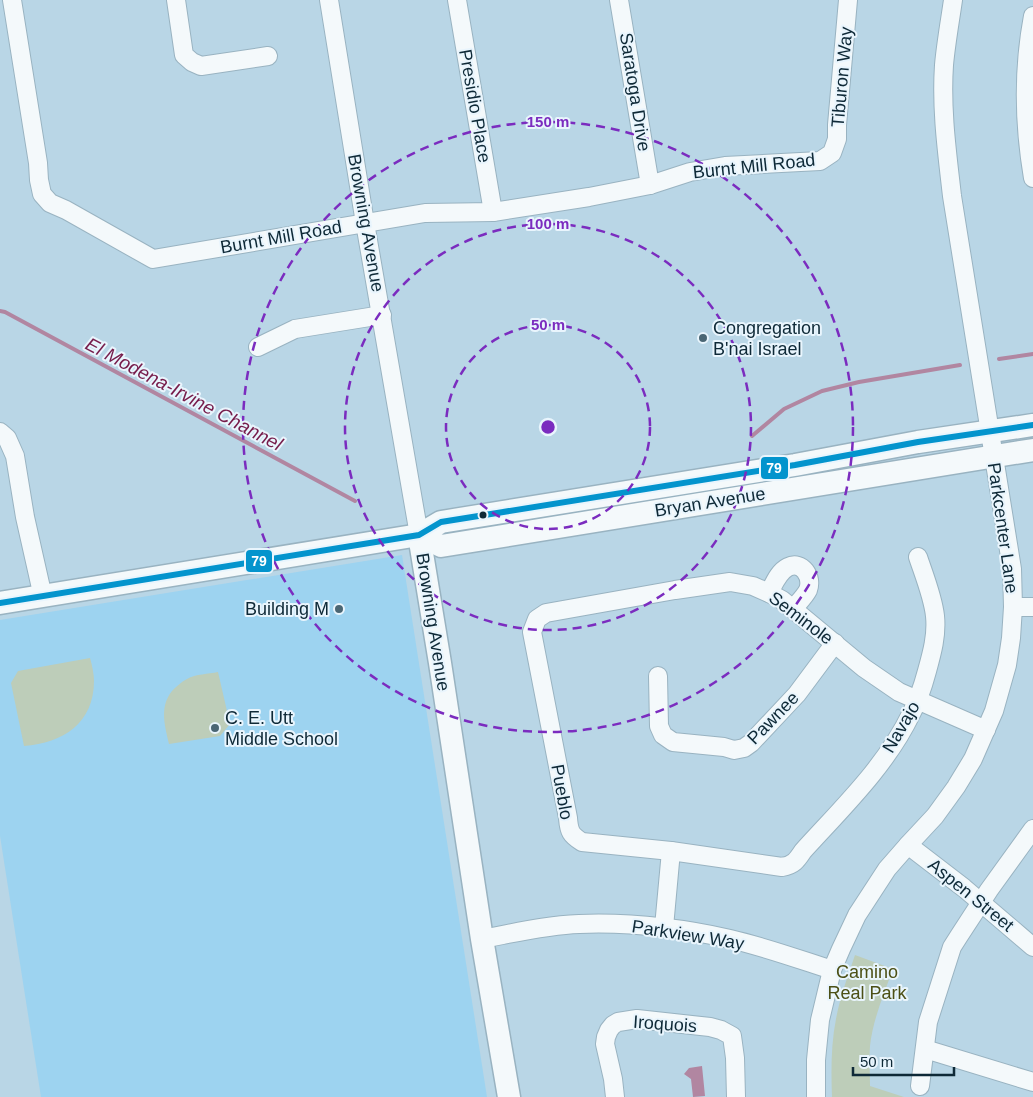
<svg xmlns="http://www.w3.org/2000/svg" width="1033" height="1097" font-family="Helvetica,sans-serif">
	<rect width="100%" height="100%" fill="#b9d6e6"/>
	<!-- built -->
	<polygon fill="#9dd3f0" points="402,555 487,1097 41,1097 0,836 0,620"/>
	<!-- green -->
	<g fill="#bdcdb9">
		<path d="M90,658C92,665 94,674 94,681C94,723 63,743 24,746L11,683L18,671Z"/>
		<path d="M218,672L230,724L220,736L169,744C165,726 159,707 172,691C176,687 181,682 187,679C196,674 208,674 218,672Z"/>
		<path d="M855,955L893,969C884,994 873,1019 870,1046C869,1059 870,1073 870,1086L904,1097H832C831,1071 831,1044 836,1019C840,997 848,976 855,955Z"/>
	</g>
	<!-- water -->
	<polygon fill="#b186a1" points="702,1066 705,1096 693,1097 691,1079 684,1074 689,1068"/>
	<g fill="none" stroke-linecap="round" stroke-linejoin="round">
		<!-- stream -->
		<g stroke="#b186a1" stroke-width="4">
			<polyline points="0,311 5,312 355,501"/>
			<polyline points="999,359 1033,354"/>
			<polyline points="752,436 784,409 822,391 859,382 960,365"/>
		</g>
		<!-- minor casing -->
		<g stroke="#99b3c1" stroke-width="20">
			<g id="minor">
				<polyline points="12,0 38,163 39,180 42,194 50,203 66,210 153,259 425,213 493,212 589,197 650,185 690,172 725,166 820,161 832,153 837,139 837,125 848,0"/>
				<polyline points="176,0 184,55 192,62 201,66 268,56"/>
				<polyline points="329,0 365,223 419,535"/>
				<polyline points="457,0 493,212"/>
				<polyline points="619,0 650,185"/>
				<path d="M1033,16C1023,69 1024,125 1033,178"/>
				<polyline points="258,347 295,329 382,315"/>
				<polyline points="0,432 7,438 15,456 25,517 43,597"/>
				<path d="M918,557C924,575 933,597 935,616C937,635 932,653 927,671C923,686 918,701 911,714C886,766 842,808 803,851C797,860 794,865 782,867L671,851L582,842C571,835 569,832 568,818L532,632L537,619L546,613L675,590L730,582L753,586L769,593L782,600L864,668L899,692L986,730"/>
				<path d="M769,593C774,584 778,572 788,567C802,560 813,577 808,590C805,596 798,603 793,609"/>
				<polyline points="1013,607 1033,607"/>
				<polyline points="658,676 659,726 663,735 673,742 724,747 734,750 744,748 751,743 797,694 835,643"/>
				<polyline points="908,845 964,888 1033,947"/>
				<polyline points="664,927 671,851"/>
				<path d="M482,939C514,933 547,925 579,924C630,922 681,928 730,939C765,947 798,959 832,970"/>
				<polyline points="925,1049 1033,1082"/>
				<polyline points="920,1086 928,1022 952,947 959,936 989,890 1033,829"/>
				<polyline points="615,1097 613,1079 605,1044 606,1037 609,1030 613,1025 618,1022 637,1019 710,1027 721,1030 732,1036 735,1058 736,1097"/>
				<path d="M816,1097V1060L820,1020L832,970L841,949L857,915L887,869L908,845L935,816L956,787L973,759L994,711L1007,665L1011,638L1013,607L1012,569L952,196C947,152 941,109 944,65C946,43 950,21 953,0"/>
			</g>
		</g>
		<!-- major casing -->
		<g stroke="#99b3c1" stroke-width="25">
			<g id="major">
				<polyline points="419,535 441,546 1033,450"/>
				<polyline points="419,535 440,663 482,939 509,1097"/>
				<polyline points="0,603 419,535 441,522 795,465 918,442 1033,425"/>
			</g>
		</g>
		<!-- minor -->
		<use href="#minor" stroke="#f4f9fb" stroke-width="18"/>
		<!-- major -->
		<use href="#major" stroke="#f4f9fb" stroke-width="22"/>
		<!-- bus-1 casing -->
		<g stroke="#e9f5fd" stroke-width="10">
			<polyline id="bus-1" points="0,603 419,535 441,522 795,465 918,442 1033,425"/>
		</g>
		<!-- bus-1 -->
		<use href="#bus-1" stroke="#0394cd" stroke-width="6"/>
	</g>
	<!-- distance rings -->
	<g fill="none" stroke="#7b2cbf" stroke-width="2.5" stroke-dasharray="9 6">
		<circle cx="548" cy="427" r="102"/>
		<circle cx="548" cy="427" r="203"/>
		<circle cx="548" cy="427" r="305"/>
	</g>
	<!-- markers -->
	<g fill="#4a6674" stroke="#e9f5fd" stroke-width="2">
		<circle cx="703" cy="338" r="5"/>
		<circle cx="339" cy="609" r="5"/>
		<circle cx="215" cy="728" r="5"/>
	</g>
	<circle fill="#0e2937" stroke="#e9f5fd" stroke-width="2" cx="483" cy="515" r="4.5"/>
	<g text-anchor="middle" dominant-baseline="central" stroke-width="4" stroke-linejoin="round" paint-order="stroke">
		<!-- street labels -->
		<g font-size="18" fill="#0e2937" stroke="#e9f5fd">
			<text transform="translate(842 77) rotate(-85)">Tiburon Way</text>
			<text transform="translate(635 92) rotate(81)">Saratoga Drive</text>
			<text transform="translate(475 106) rotate(80)">Presidio Place</text>
			<text transform="translate(754 166) rotate(-6)">Burnt Mill Road</text>
			<text transform="translate(366 223) rotate(80)">Browning Avenue</text>
			<text transform="translate(281 237) rotate(-10)">Burnt Mill Road</text>
			<text transform="translate(710 502) rotate(-9)">Bryan Avenue</text>
			<text transform="translate(1003 528) rotate(82)">Parkcenter Lane</text>
			<text transform="translate(801 618) rotate(37)">Seminole</text>
			<text transform="translate(433 622) rotate(81)">Browning Avenue</text>
			<text transform="translate(773 718) rotate(-46)">Pawnee</text>
			<text transform="translate(901 727) rotate(-60)">Navajo</text>
			<text transform="translate(562 792) rotate(80)">Pueblo</text>
			<text transform="translate(971 895) rotate(39)">Aspen Street</text>
			<text transform="translate(688 935) rotate(9)">Parkview Way</text>
			<text transform="translate(665 1024) rotate(4)">Iroquois</text>
		</g>
		<!-- poi labels -->
		<g font-size="18" fill="#0e2937" stroke="#e9f5fd" text-anchor="start">
			<text x="713" y="328">Congregation<tspan x="713" dy="21">B'nai Israel</tspan></text>
			<text x="329" y="609" text-anchor="end">Building M</text>
			<text x="225" y="718">C. E. Utt<tspan x="225" dy="21">Middle School</tspan></text>
		</g>
		<!-- park labels -->
		<g font-size="18" fill="#4c5016" stroke="#e9f5fd">
			<text x="867" y="972">Camino<tspan x="867" dy="21">Real Park</tspan></text>
		</g>
		<!-- water labels -->
		<g font-size="19" font-style="italic" fill="#761c4b" stroke="#e9f5fd">
			<text transform="translate(184 394) rotate(28)">El Modena-Irvine Channel</text>
		</g>
	</g>
	<circle cx="548" cy="427" r="8" fill="#7b2cbf" stroke="#e9f5fd" stroke-width="2.5"/>
	<g font-size="15" text-anchor="middle" font-weight="bold" fill="#7b2cbf" stroke="#e9f5fd" stroke-width="4" stroke-linejoin="round" paint-order="stroke">
		<text x="548" y="127">150 m</text>
		<text x="548" y="229">100 m</text>
		<text x="548" y="330">50 m</text>
	</g>
	<g stroke="#e9f5fd" stroke-width="2">
		<rect x="760" y="456" width="29" height="24" rx="5" fill="#0394cd"/>
		<rect x="245" y="549" width="28" height="24" rx="5" fill="#0394cd"/>
	</g>
	<g font-size="14" text-anchor="middle" font-weight="bold" fill="#fff">
		<text x="774" y="473">79</text>
		<text x="259" y="566">79</text>
	</g>
	<!-- scale -->
	<path d="M853 1067v8h101v-8" fill="none" stroke="#0e2937" stroke-width="2.5"/>
	<text x="860" y="1067" font-size="15" fill="#0e2937" stroke="#e9f5fd" stroke-width="4" paint-order="stroke">50 m</text>
</svg>
